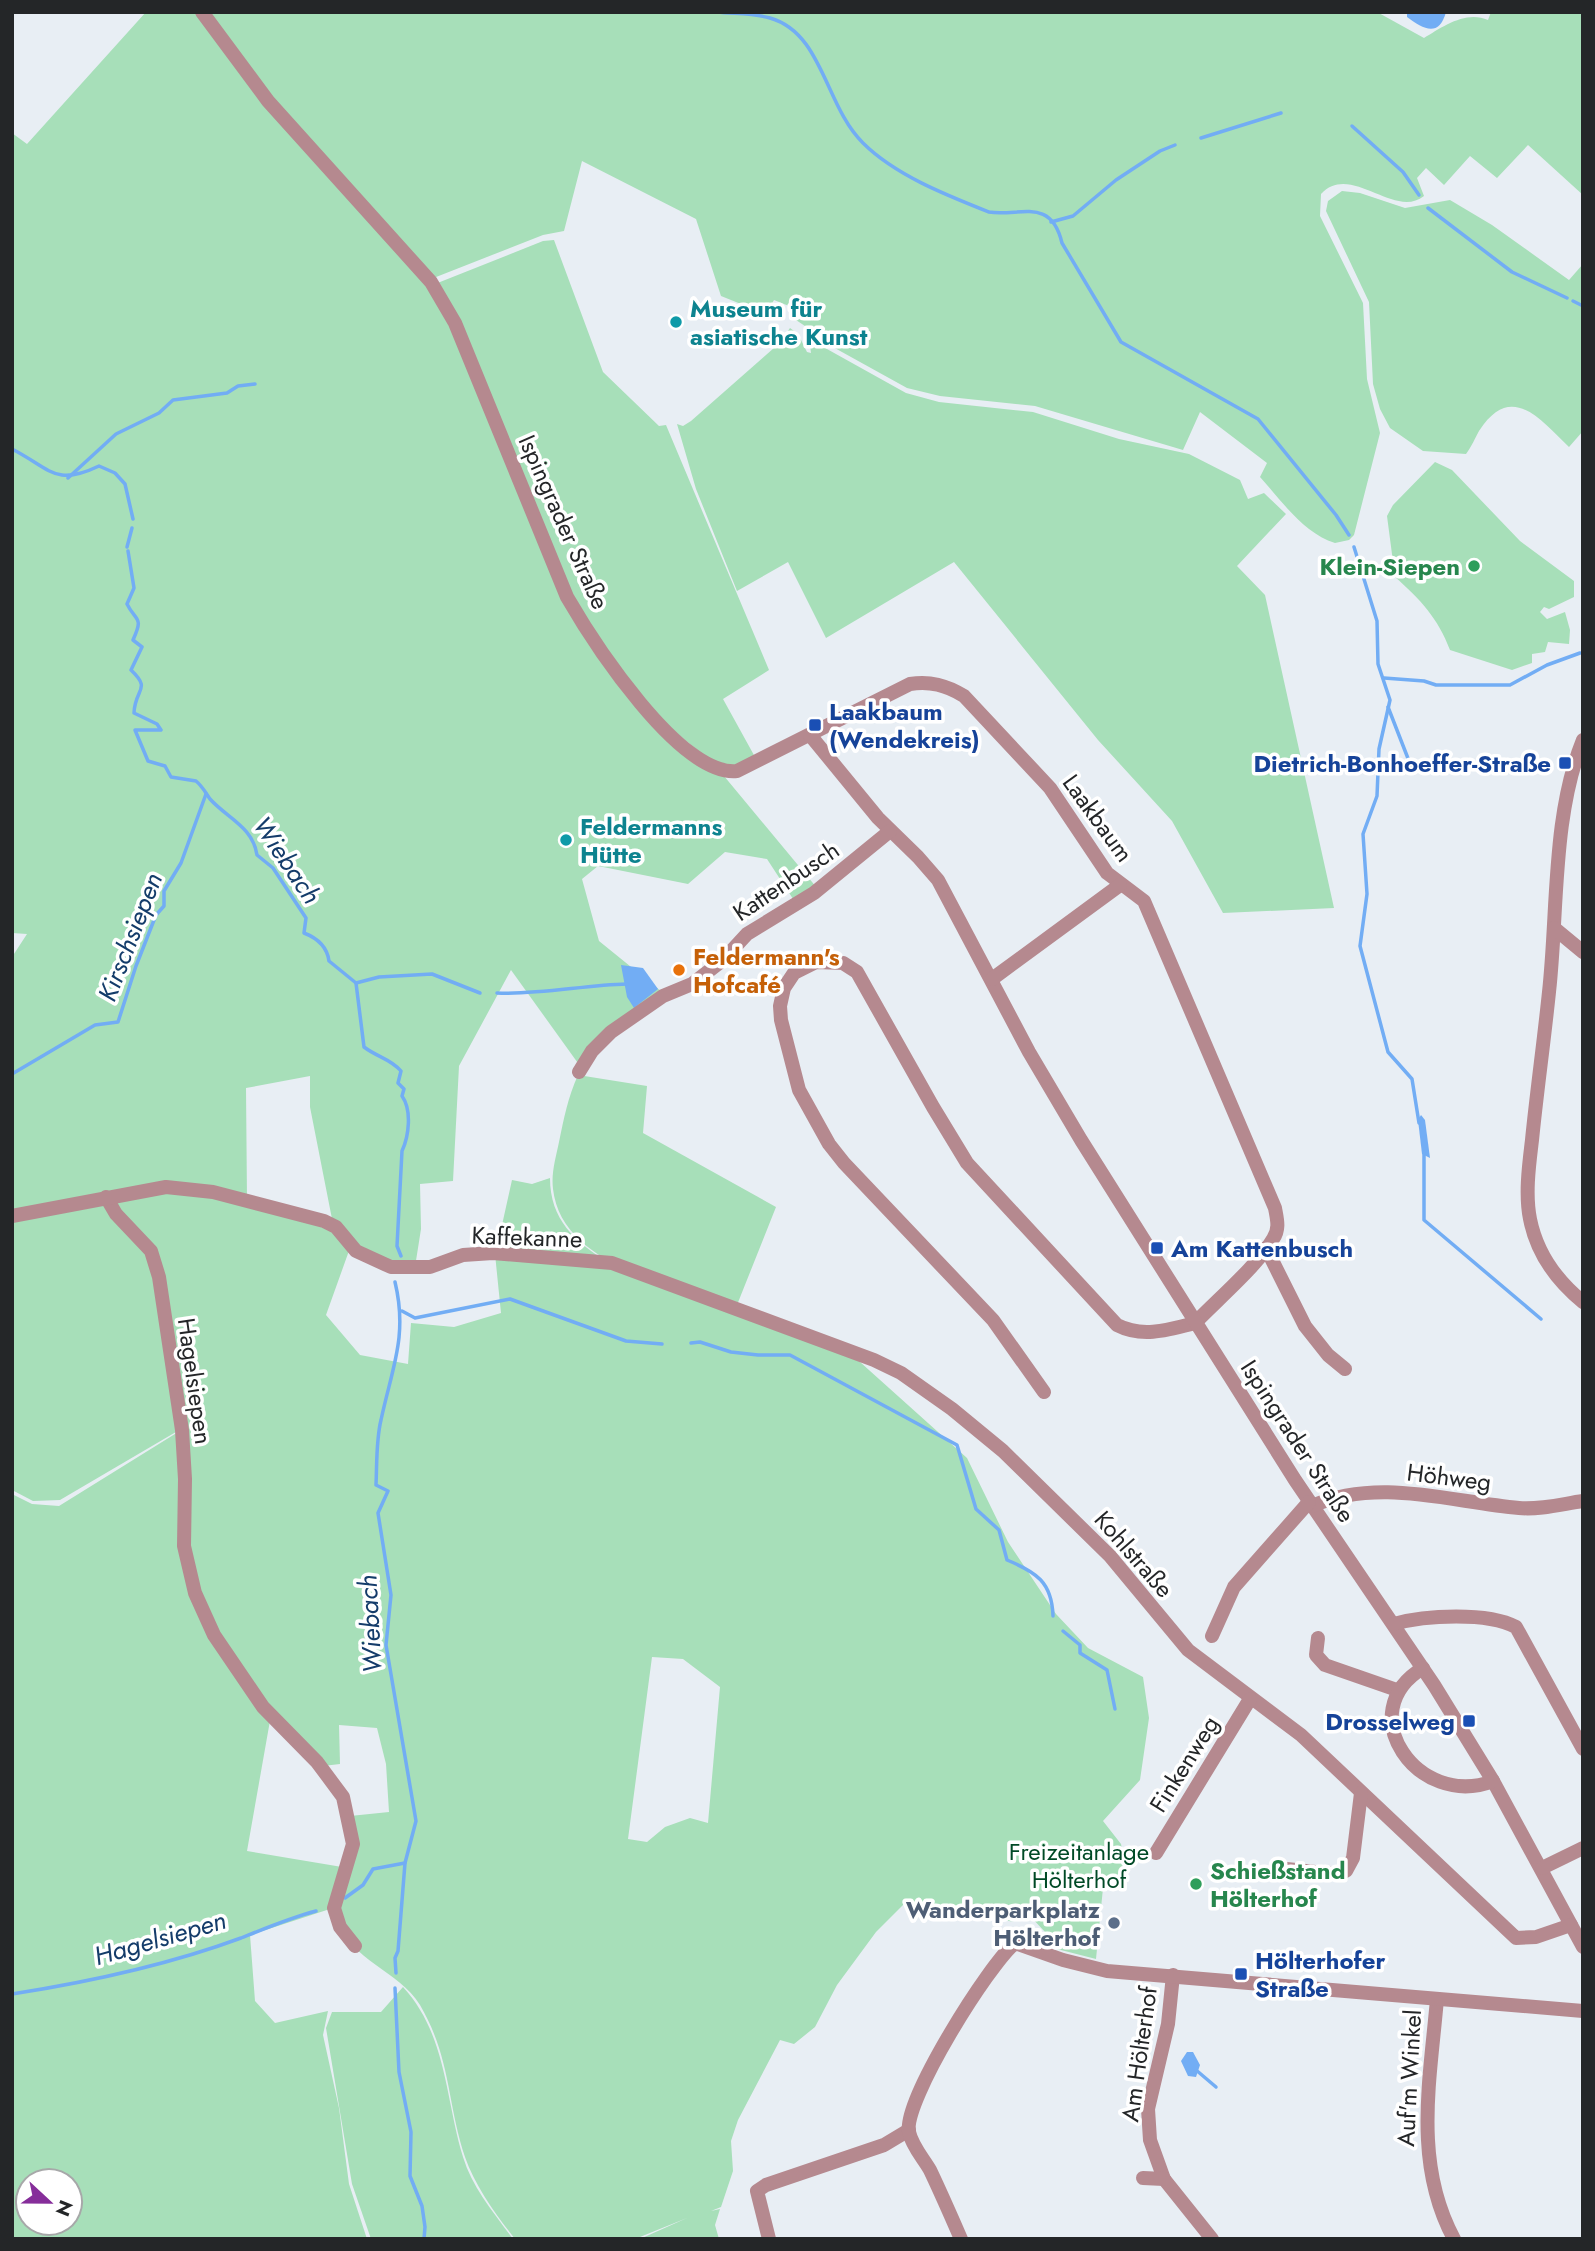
<svg xmlns="http://www.w3.org/2000/svg" width="1595" height="2251" font-family="Jost,sans-serif">
	<rect width="100%" height="100%" fill="#e8eef4"/>
	<!-- green -->
	<g fill="#a7dfb9" fill-rule="evenodd">
		<polygon points="146,12 198,12 447,311 565,597 648,715 724,776 817,888 795,902 767,859 725,852 688,884 598,866 582,879 599,941 662,992 580,1066 511,970 459,1066 453,1181 420,1184 421,1229 415,1267 372,1259 333,1224 310,1107 310,1076 246,1088 247,1200 189,1186 12,1215 12,957 27,934 12,933 12,133 27,144"/>
		<path d="M203,12H1377L1424,38C1442,27 1466,10 1488,20L1491,12H1583V195L1528,145L1497,178L1470,156L1444,185L1426,168L1417,178L1424,196C1394,220 1351,162 1321,194L1320,216L1363,303L1367,379L1380,433L1354,535L1349,540L1335,543C1303,533 1281,500 1260,477L1267,463L1200,412L1183,450L1035,406L940,396L907,388L804,331L805,326L796,320L799,310L774,300L766,314L721,296L696,219L582,161L564,231L543,235L431,279L323,158Z"/>
		<path d="M1342,191L1360,193L1405,208L1450,200L1492,225L1569,280L1583,264V431L1569,447C1540,419 1511,381 1479,431C1475,438 1472,446 1466,454L1423,451L1390,428L1380,409L1373,384L1369,302L1326,211L1328,201Z"/>
		<polygon points="554,240 603,372 659,426 666,425 769,670 723,699 755,757 733,767 717,766 652,713 570,598 435,284 543,241"/>
		<polygon points="790,328 798,334 807,352 811,353 809,339 906,393 939,402 1033,412 1119,439 1189,454 1240,480 1248,499 1264,493 1286,514 1237,566 1265,595 1334,908 1223,913 1172,821 1098,740 954,562 826,638 788,562 737,591 696,489 677,424 683,426 691,421 791,333 788,331"/>
		<path d="M1435,462L1452,470L1520,541L1574,581V597L1549,609L1544,607L1540,612L1547,619L1565,612L1570,630L1569,644L1548,642L1545,652L1532,654V663L1512,670L1450,650C1438,618 1420,599 1395,577L1387,516L1393,505Z"/>
		<path d="M578,1075L647,1086L643,1133L776,1207L737,1305C675,1285 562,1267 553,1189C551,1173 556,1157 559,1142C564,1118 568,1097 578,1075Z"/>
		<path d="M550,1178C550,1220 575,1241 607,1262L496,1252L512,1180L532,1184Z"/>
		<path d="M165,1189L212,1194L315,1219L333,1228L350,1248L326,1315L360,1355L408,1364L411,1323L454,1327L501,1313L495,1254L611,1265L850,1353L967,1458L1008,1542L1056,1614L1088,1648L1143,1677L1149,1718L1140,1780L1103,1821L1121,1844L1126,1868L1103,1888L1096,1959L1057,1949L1056,1937L1045,1932L1032,1918C1026,1919 1016,1922 1009,1921C977,1913 990,1891 948,1916L906,1902L876,1932L837,1985L815,2027L794,2044L780,2040L738,2120L731,2141L733,2171L721,2207L711,2211L720,2209L715,2225L719,2239H640L687,2218L635,2239H515C496,2215 475,2186 465,2157C447,2103 451,2058 420,2005C399,1970 349,1961 338,1918C332,1896 347,1878 353,1858C357,1843 354,1830 350,1816L389,1812L386,1764L377,1728L339,1725L340,1764L323,1766L271,1715L247,1851L348,1868L333,1908L250,1935L255,2001L275,2023L328,2011L323,2035L339,2108L349,2184L367,2239H12V1494L32,1504L59,1506L183,1429L153,1252L118,1213L109,1198ZM652,1657L683,1659L720,1687L708,1823L690,1818L665,1827L647,1842L628,1839ZM28,2181H70V2223H28Z"/>
		<polygon points="105,1198 150,1252 181,1429 60,1500 33,1501 12,1490 12,1218"/>
		<path d="M403,1987C447,2035 445,2098 463,2157C472,2187 494,2213 513,2239H371L352,2184L326,2028L332,2012H381Z"/>
	</g>
	<!-- water -->
	<g fill="#72adf4">
		<path d="M1407,12H1446C1439,38 1423,29 1407,17Z"/>
		<polygon points="621,965 643,968 658,989 634,1008 627,997"/>
		<polygon points="1421,1115 1425,1120 1430,1158 1422,1154 1418,1120"/>
		<polygon points="1187,2052 1193,2052 1200,2065 1196,2077 1188,2076 1181,2061"/>
	</g>
	<g fill="none" stroke-linecap="round" stroke-linejoin="round">
		<!-- stream -->
		<g stroke="#72adf4" stroke-width="3.5">
			<path d="M717,12C734,14 753,13 770,18C823,33 825,106 863,143C895,175 946,195 989,212C1019,217 1051,196 1062,243L1121,342L1258,419L1336,515L1349,535"/>
			<polyline points="1352,126 1403,172 1419,195"/>
			<polyline points="1201,138 1281,113"/>
			<polyline points="1428,208 1512,272 1567,298"/>
			<polyline points="1051,222 1073,216 1116,180 1160,151 1175,145"/>
			<polyline points="1573,301 1583,306"/>
			<path d="M12,449C51,469 55,487 99,466L115,473L125,484L133,519"/>
			<polyline points="68,478 116,434 159,413 173,400 227,393 238,386 255,384"/>
			<polyline points="127,547 132,528"/>
			<polyline points="1354,547 1377,621 1378,664 1390,700 1379,749 1377,796 1363,834 1367,894 1360,946 1388,1052 1412,1079 1419,1123"/>
			<path d="M128,551L134,588L127,604C136,622 144,616 133,640L142,647L131,670C152,690 135,688 134,713L157,724L161,730H135L148,761L165,766L171,777L196,781C203,787 205,792 210,799C227,818 253,827 257,855L273,868L306,918L304,933C317,938 327,946 329,961L356,983L364,1047C377,1057 391,1059 401,1071L398,1083L404,1089L402,1096C412,1110 409,1136 402,1151L397,1246L401,1256"/>
			<polyline points="1384,678 1424,681 1436,685 1510,685 1547,665 1580,653"/>
			<polyline points="1388,707 1409,761"/>
			<polyline points="356,983 379,977 432,974 480,993"/>
			<path d="M497,993C541,995 583,985 627,984"/>
			<polyline points="12,1074 95,1025 118,1022 136,966 156,915 164,906 164,891 181,863 206,794"/>
			<polyline points="1424,1152 1424,1220 1541,1319"/>
			<path d="M395,1282C408,1336 392,1368 381,1420C376,1440 377,1464 376,1485L388,1491L378,1513L391,1595L386,1645L416,1821L405,1863L398,1951L395,1958L396,1973"/>
			<polyline points="402,1311 415,1318 510,1299 626,1341 662,1344"/>
			<path d="M691,1343L700,1342L731,1352L758,1355H790L957,1445L976,1509L999,1530L1007,1560C1036,1572 1052,1582 1053,1616"/>
			<polyline points="1063,1631 1080,1645 1080,1653 1107,1670 1115,1709"/>
			<polyline points="345,1898 363,1885 373,1869 405,1863"/>
			<polyline points="395,1988 399,2072 411,2132 410,2176 422,2206 425,2227 424,2239"/>
			<path d="M12,1994C89,1982 168,1965 241,1938C266,1928 290,1918 316,1911"/>
			<polyline points="1196,2070 1216,2087"/>
		</g>
		<!-- minor -->
		<g stroke="#b5898f" stroke-width="14">
			<path d="M202,12L268,101L431,282L455,323L567,597C593,642 680,777 737,771L910,684C930,681 946,685 964,696L1050,788L1107,873L1144,901L1275,1208C1277,1219 1280,1229 1273,1239C1258,1265 1217,1300 1195,1323C1168,1330 1142,1338 1117,1325L967,1163L933,1107L857,972L843,963L816,962L794,973L784,988L780,1006L781,1020L799,1090L829,1144L844,1163L993,1320L1044,1392"/>
			<polyline points="810,735 878,818 918,857 938,880 1029,1052 1081,1140 1295,1480 1434,1685 1493,1781 1583,1947"/>
			<path d="M1583,740C1552,816 1558,911 1549,992C1544,1041 1537,1090 1532,1140C1529,1165 1525,1194 1530,1219C1537,1254 1556,1280 1583,1302"/>
			<polyline points="1554,928 1583,952"/>
			<polyline points="992,979 1120,885"/>
			<polyline points="579,1072 592,1051 611,1032 663,996 692,984 723,960 747,934 814,893 890,831"/>
			<polyline points="106,1197 116,1214 151,1251 159,1277 182,1430 185,1479 184,1546 195,1593 214,1635 263,1707 317,1762 343,1797 353,1844 334,1908 340,1927 355,1946"/>
			<polyline points="12,1216 166,1187 213,1192 324,1221 336,1227 356,1251 391,1267 430,1267 463,1255 493,1253 612,1263 874,1360 901,1373 952,1409 1003,1451 1110,1556 1188,1650 1301,1735 1516,1938 1536,1937 1571,1925"/>
			<polyline points="1266,1248 1305,1326 1328,1355 1345,1369"/>
			<path d="M1312,1506C1379,1477 1450,1502 1519,1508C1540,1510 1562,1504 1583,1501"/>
			<path d="M1394,1624C1425,1615 1488,1612 1516,1627L1583,1749"/>
			<polyline points="1212,1636 1234,1587 1309,1502"/>
			<polyline points="1318,1638 1316,1655 1325,1665 1397,1690"/>
			<path d="M1423,1668C1350,1712 1418,1810 1493,1781"/>
			<polyline points="1156,1853 1250,1699"/>
			<polyline points="1277,1868 1334,1874 1346,1871 1353,1858 1361,1793"/>
			<polyline points="1542,1868 1583,1848"/>
			<polyline points="1173,1975 1168,2024 1148,2109 1150,2140 1164,2179 1212,2239"/>
			<path d="M1437,1999C1430,2081 1413,2163 1454,2239"/>
			<polyline points="1143,2178 1164,2179"/>
			<polyline points="769,2239 757,2191 766,2185 884,2145 909,2130"/>
			<path d="M961,2239C951,2216 941,2193 930,2170C923,2158 912,2146 909,2132C903,2101 989,1964 1015,1943L1063,1960L1107,1971L1583,2011"/>
		</g>
	</g>
	<!-- markers -->
	<g fill="#0f9aa8" stroke="#fff" stroke-width="2.5">
		<circle cx="676" cy="322" r="7"/>
		<circle cx="566" cy="840" r="7"/>
	</g>
	<g fill="#2e9e5b" stroke="#fff" stroke-width="2.5">
		<circle cx="1474" cy="566" r="7"/>
		<circle cx="1196" cy="1884" r="7"/>
	</g>
	<g fill="#1a4fb4" stroke="#fff" stroke-width="2.5">
		<rect x="808" y="718" width="14" height="14" rx="3.5"/>
		<rect x="1558" y="756" width="14" height="14" rx="3.5"/>
		<rect x="1150" y="1241" width="14" height="14" rx="3.5"/>
		<rect x="1462" y="1714" width="14" height="14" rx="3.5"/>
		<rect x="1234" y="1967" width="14" height="14" rx="3.5"/>
	</g>
	<circle fill="#e8710a" stroke="#fff" stroke-width="2.5" cx="679" cy="970" r="7"/>
	<circle fill="#5c6f8a" stroke="#fff" stroke-width="2.5" cx="1114" cy="1923" r="7"/>
	<g text-anchor="middle" dominant-baseline="central" stroke-width="7" stroke-linejoin="round" paint-order="stroke">
		<!-- culture labels -->
		<g font-size="24" font-weight="bold" fill="#0d838f" stroke="#fff" text-anchor="start">
			<text x="690" y="308">Museum für<tspan x="690" dy="28">asiatische Kunst</tspan></text>
			<text x="580" y="826">Feldermanns<tspan x="580" dy="28">Hütte</tspan></text>
		</g>
		<!-- street labels -->
		<g font-size="24" fill="#242628" stroke="#fff">
			<text transform="translate(564 522) rotate(66)">Ispingrader Straße</text>
			<text transform="translate(1098 818) rotate(54)">Laakbaum</text>
			<text transform="translate(786 881) rotate(-34)">Kattenbusch</text>
			<text transform="translate(527 1237) rotate(2)">Kaffekanne</text>
			<text transform="translate(195 1381) rotate(82)">Hagelsiepen</text>
			<text transform="translate(1298 1441) rotate(57)">Ispingrader Straße</text>
			<text transform="translate(1449 1477) rotate(7)">Höhweg</text>
			<text transform="translate(1134 1554) rotate(49)">Kohlstraße</text>
			<text transform="translate(1184 1764) rotate(-58)">Finkenweg</text>
			<text transform="translate(1139 2054) rotate(-82)">Am Hölterhof</text>
			<text transform="translate(1409 2078) rotate(-87)">Auf'm Winkel</text>
		</g>
		<!-- leisure labels -->
		<g font-size="24" font-weight="bold" fill="#27864d" stroke="#fff" text-anchor="end">
			<text x="1460" y="566">Klein-Siepen</text>
			<text x="1210" y="1870" text-anchor="start">Schießstand<tspan x="1210" dy="28">Hölterhof</tspan></text>
		</g>
		<!-- transit labels -->
		<g font-size="24" font-weight="bold" fill="#164399" stroke="#fff" text-anchor="start">
			<text x="829" y="711">Laakbaum<tspan x="829" dy="28">(Wendekreis)</tspan></text>
			<text x="1551" y="763" text-anchor="end">Dietrich-Bonhoeffer-Straße</text>
			<text x="1171" y="1248">Am Kattenbusch</text>
			<text x="1455" y="1721" text-anchor="end">Drosselweg</text>
			<text x="1255" y="1960">Hölterhofer<tspan x="1255" dy="28">Straße</tspan></text>
		</g>
		<!-- food labels -->
		<g font-size="24" font-weight="bold" fill="#c56008" stroke="#fff" text-anchor="start">
			<text x="693" y="956">Feldermann's<tspan x="693" dy="28">Hofcafé</tspan></text>
		</g>
		<!-- park labels -->
		<g font-size="24" fill="#004a26" stroke="#fff">
			<text x="1079" y="1851">Freizeitanlage<tspan x="1079" dy="28">Hölterhof</tspan></text>
		</g>
		<!-- service labels -->
		<g font-size="24" font-weight="bold" fill="#4e5e75" stroke="#fff" text-anchor="end">
			<text x="1100" y="1909">Wanderparkplatz<tspan x="1100" dy="28">Hölterhof</tspan></text>
		</g>
		<!-- water labels -->
		<g font-size="26" font-style="italic" fill="#143c6a" stroke="#fff">
			<text transform="translate(287 860) rotate(56)">Wiebach</text>
			<text transform="translate(130 937) rotate(-69)">Kirschsiepen</text>
			<text transform="translate(370 1624) rotate(-93)">Wiebach</text>
			<text transform="translate(160 1938) rotate(-16)">Hagelsiepen</text>
		</g>
	</g>
	<!-- border -->
	<rect width="1595" height="2251" fill="none" stroke="#242628" stroke-width="28"/>
	<!-- north arrow -->
	<g transform="translate(49 2202) rotate(112)"><circle r="33" fill="#ffffff" stroke="#a7a8a9" stroke-width="2"/>
	<path d="M0-5L12 26L0 18L-12 26Z" fill="#862e9a"/>
	<text y="-10" font-size="19" font-weight="bold" text-anchor="middle" fill="#242628">N</text>
	</g>
</svg>
